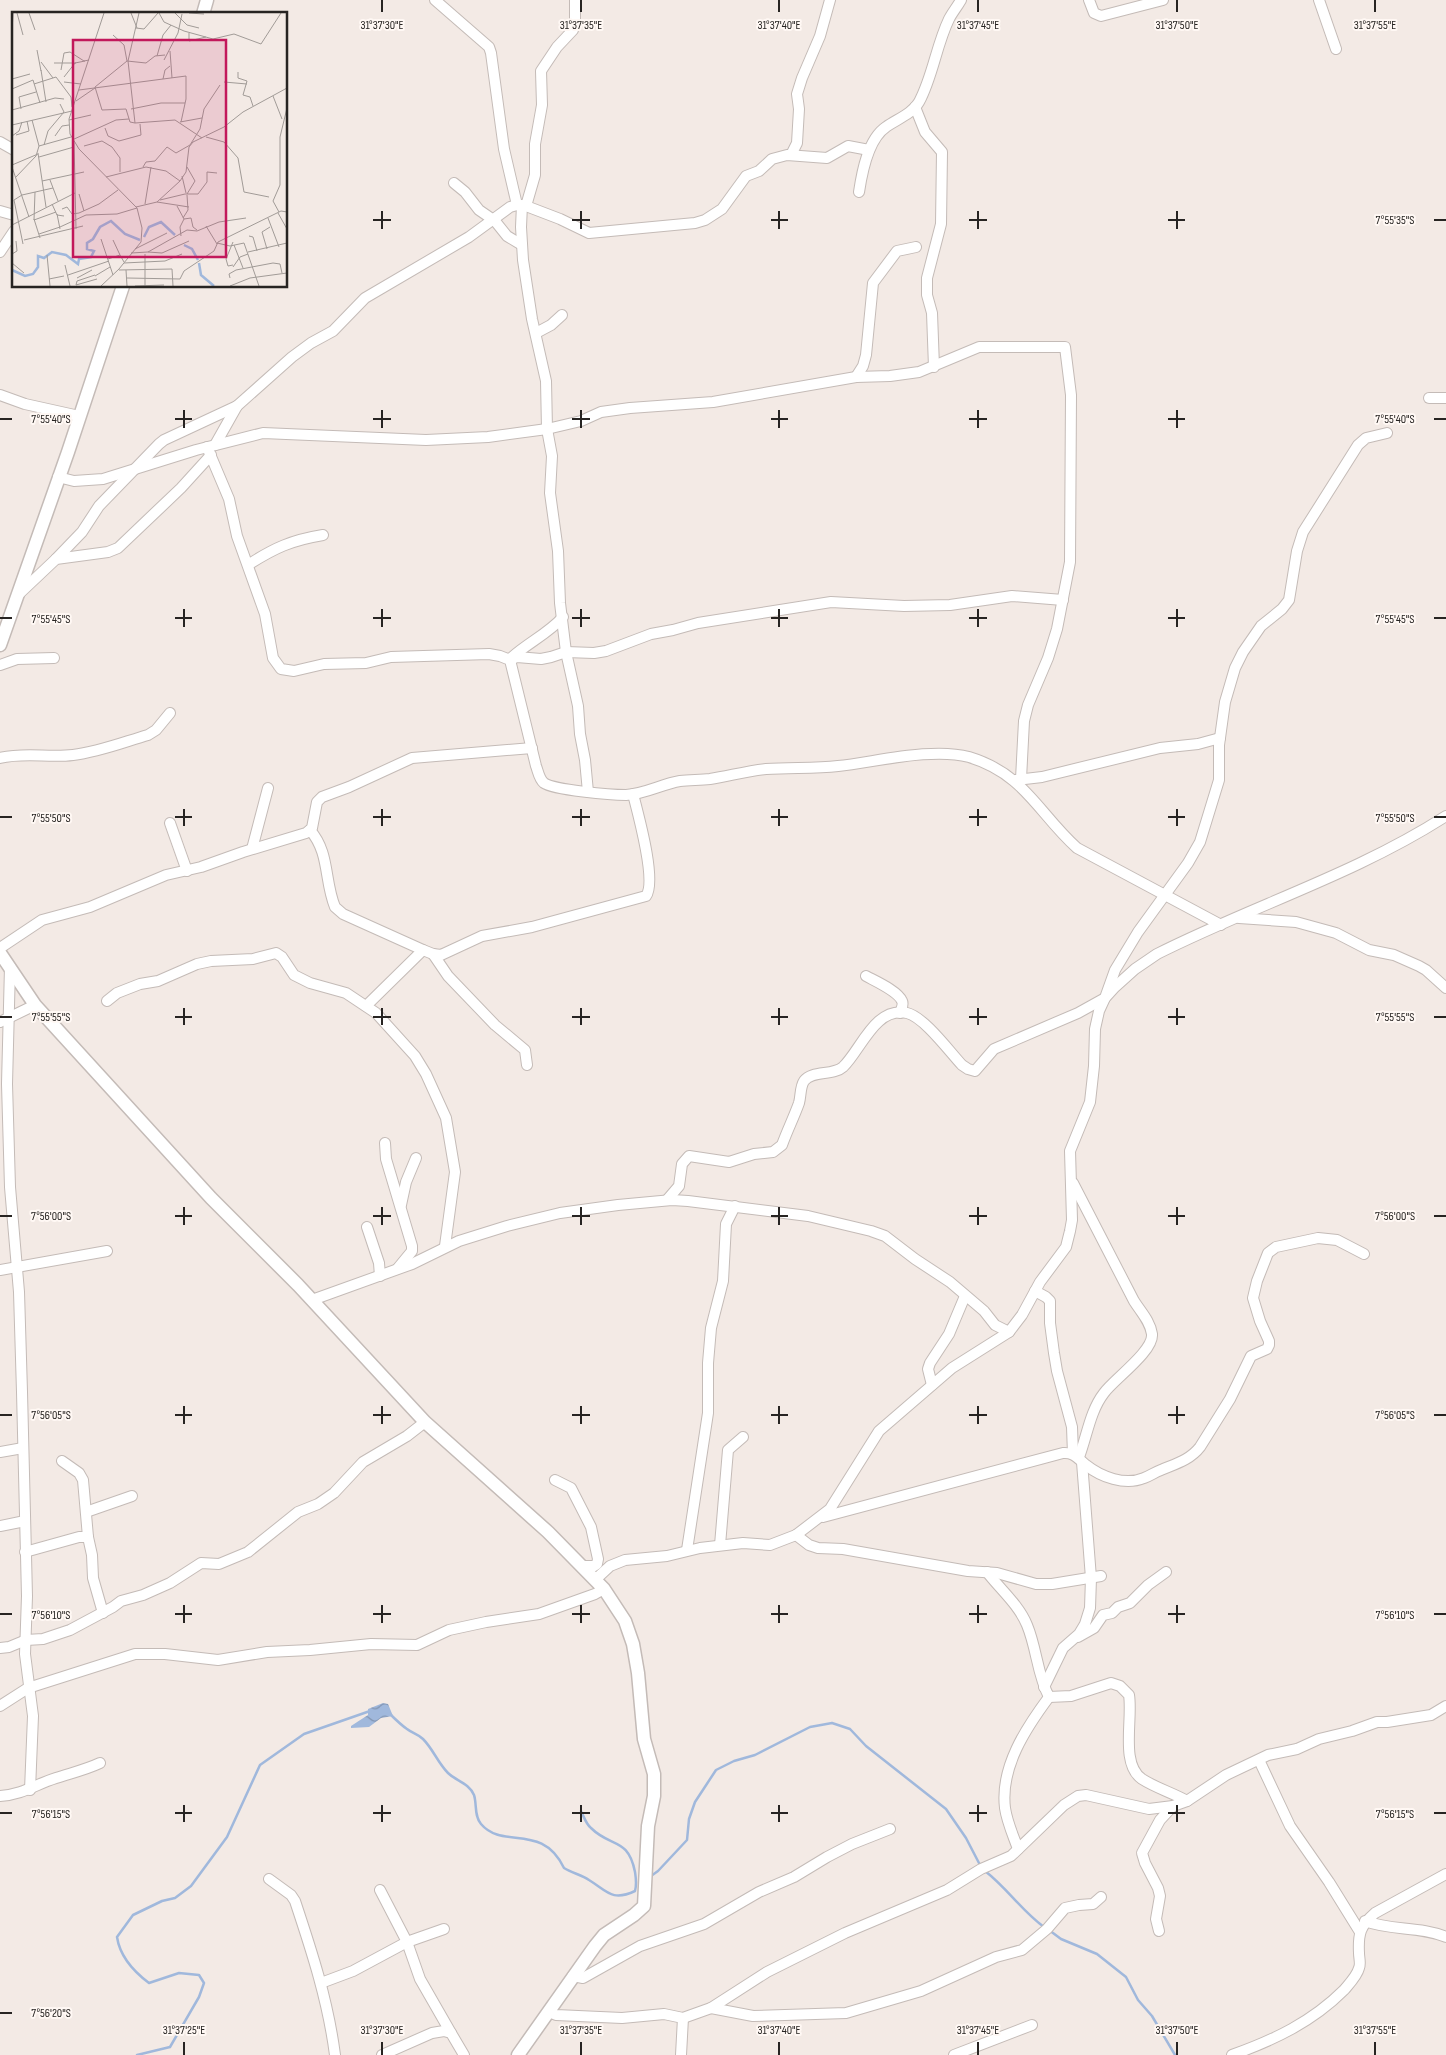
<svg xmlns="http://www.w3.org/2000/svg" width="1446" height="2055" font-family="'Sofia Sans Condensed',sans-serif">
	<defs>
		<pattern id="water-waves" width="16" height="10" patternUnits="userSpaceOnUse" patternTransform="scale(1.25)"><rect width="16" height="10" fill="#a0b8dc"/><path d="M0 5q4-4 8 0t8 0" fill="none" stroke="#8295b2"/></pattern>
	</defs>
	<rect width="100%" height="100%" fill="#f3eae5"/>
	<!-- water -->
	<polygon fill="url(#water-waves)" points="383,1703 388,1704 393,1716 381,1718 369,1727 351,1728 351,1726 368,1715 368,1709"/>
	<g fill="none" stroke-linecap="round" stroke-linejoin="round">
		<!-- stream -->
		<g stroke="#a0b8dc" stroke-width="2.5">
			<path d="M390,1714C395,1719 401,1725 407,1729C412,1733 418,1734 423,1739C433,1749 438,1763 448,1773C456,1781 469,1783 474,1795C477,1804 474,1816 481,1824C503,1850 542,1822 564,1868C572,1873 582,1875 589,1880C607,1891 612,1902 635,1891C637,1884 636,1879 635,1872C628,1837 611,1848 591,1828C586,1824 584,1817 581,1811"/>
			<path d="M985,1871C1007,1888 1022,1911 1044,1927"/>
			<polyline points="651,1876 658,1871 687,1840 689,1819 695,1802 716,1770 734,1761 755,1755 810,1727 832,1723 850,1729 866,1746 946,1809 966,1838 980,1865"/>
			<polyline points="1049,1930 1061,1939 1097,1954 1126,1977 1138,2000 1152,2016 1175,2055"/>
			<path d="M137,2055L170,2047L199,1997L204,1983L199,1975L179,1973L149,1983C133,1971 120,1957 117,1937L133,1915L162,1901L175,1898L191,1886L227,1837L260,1765L304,1734L370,1711"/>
		</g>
		<!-- minor casing -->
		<g stroke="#c4bbb7" stroke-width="12">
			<g id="minor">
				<polyline points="435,0 489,47 491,53 504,149 517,205"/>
				<polyline points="1089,0 1094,13 1101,16 1163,0"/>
				<polyline points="1319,0 1336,49"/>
				<polyline points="915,107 925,132 942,152 941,224 927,278 927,295 932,313 934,367"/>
				<polyline points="0,142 14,150"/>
				<polyline points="791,155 797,143 799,109 797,94 802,78 820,36 830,0"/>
				<polyline points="454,183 465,192 479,210 495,221 507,236 522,245"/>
				<path d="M859,192C862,172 868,139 886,127C897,119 912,114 919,102C933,76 936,46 949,19C952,13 957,7 961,0"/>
				<polyline points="522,205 521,227 523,260 532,319 546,381 547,429 552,456 550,493 558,551 560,603 566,652 578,706 580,734 585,760 588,792"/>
				<polyline points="526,206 535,175 535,144 542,105 541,71 557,47 573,30 575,21 575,0"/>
				<polyline points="0,211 14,215"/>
				<polyline points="0,252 14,231"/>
				<polyline points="536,333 551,325 562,315"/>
				<polyline points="856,377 863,366 866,355 873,283 897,251 916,247"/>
				<polyline points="0,395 25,404 79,416"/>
				<polyline points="1429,398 1446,398"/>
				<polyline points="215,445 237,406 292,357 311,343 333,331 365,298 469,237 510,207 517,205 526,206 560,219 589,233 695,223 705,220 722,209 746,176 759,171 772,159 787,155 827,158 848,146 869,150"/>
				<path d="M207,447L229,499L237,536L265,614L273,658L281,669L294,671L324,664L366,663L391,657L489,654L500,656L510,660L536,766C538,771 539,779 544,783C554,790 611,795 626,795C645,794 662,784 680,781C690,780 700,780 710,779C729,776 747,771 766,769C790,767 814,769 838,766C876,762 932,747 969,757C1025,774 1038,813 1077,848L1221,925"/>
				<polyline points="58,477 74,481 103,479 196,450 263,433 426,440 488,437 547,429 581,421 601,412 630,408 713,402 856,377 890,376 919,372 979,347 1065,347 1071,395 1070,562 1057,629 1048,658 1028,705 1024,721 1021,779"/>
				<polyline points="56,559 82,532 99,506 159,444 164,440 237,406"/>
				<path d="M248,565C274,548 292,540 323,535"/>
				<polyline points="20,593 56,559 108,552 118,548 181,488 211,455"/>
				<path d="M510,659C527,643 548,634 563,617"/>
				<polyline points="510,660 517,657 541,659 551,657 566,652 594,653 606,651 651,634 673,630 698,623 831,602 904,606 950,605 1012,596 1063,600"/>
				<polyline points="0,665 17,659 54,658"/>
				<path d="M0,758C24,752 49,758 73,755C99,752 124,742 148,735L156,730L170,713"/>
				<polyline points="1016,780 1042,777 1160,748 1198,744 1220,738"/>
				<polyline points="170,823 187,871"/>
				<path d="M310,830C330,853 324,880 335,907L343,914L423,950L433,954L441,955L482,936L532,927L646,896C657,881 638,814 633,794"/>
				<polyline points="252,849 268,788"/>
				<polyline points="1239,918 1296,922 1336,933 1369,950 1394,955 1419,966 1426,970 1446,988"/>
				<polyline points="0,948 42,920 90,907 166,875 201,867 243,852 306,833 312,828 317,802 322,797 349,787 412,758 532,748"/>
				<polyline points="433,954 448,976 495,1025 525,1050 527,1065"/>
				<polyline points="10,967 7,1084 10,1187 19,1292 22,1392 27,1596 25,1654 33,1716 30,1790"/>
				<path d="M866,976C875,981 898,991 902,1001C904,1005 901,1009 900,1013"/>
				<polyline points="107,1001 117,993 140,984 158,981 197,964 211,961 253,959 276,953 282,957 294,975 310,983 346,993 376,1013 415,1056 426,1074 446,1118 455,1172 445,1246"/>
				<polyline points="366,1006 423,950"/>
				<polyline points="0,1022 35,1005"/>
				<polyline points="385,1143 386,1159 412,1246 412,1251 398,1268"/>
				<path d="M1073,1183L1134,1301C1141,1312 1150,1321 1152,1334C1154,1351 1113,1380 1104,1393C1090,1411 1087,1436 1079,1457"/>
				<path d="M667,1200L679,1186L682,1164L689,1156L729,1162L754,1154L773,1152L782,1145C787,1131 794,1117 799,1103C801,1096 800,1087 804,1081C812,1070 833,1076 843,1067C861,1050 875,1006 907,1013C924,1017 949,1051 962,1065L968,1069L975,1071L994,1049L1078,1013L1105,998L1115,970L1138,932L1188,863L1200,842L1219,780V745L1225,702L1235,668L1243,652L1261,626L1282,609L1289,600L1297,551L1303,532L1358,445L1366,438L1387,433"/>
				<polyline points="401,1205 406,1182 416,1158"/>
				<polyline points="367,1227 379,1263 380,1276"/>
				<polyline points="0,1270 107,1251"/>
				<polyline points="1035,1291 1046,1297 1050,1301 1050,1323 1054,1353 1057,1371 1072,1427 1073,1454"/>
				<polyline points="312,1300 412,1264 459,1241 507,1226 560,1213 618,1205 672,1200 688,1201 808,1216 871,1231 885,1236 915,1259 950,1282 984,1311 995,1325 1009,1332"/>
				<polyline points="932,1385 928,1369 930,1363 949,1334 965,1296"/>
				<polyline points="0,1452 23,1448"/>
				<polyline points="62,1461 79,1473 83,1480 88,1537 92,1555 93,1578 103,1613"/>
				<polyline points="555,1480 571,1488 591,1527 598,1559 597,1564 594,1566 582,1566"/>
				<polyline points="86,1512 132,1496"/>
				<path d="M823,1517L1063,1453C1074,1452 1078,1459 1086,1465C1101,1477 1125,1486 1144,1478C1150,1476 1155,1472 1161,1470C1175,1464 1190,1460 1200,1447L1230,1399L1251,1356L1267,1349L1269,1345V1341L1260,1321L1253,1298L1257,1281L1268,1253L1276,1247L1318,1238L1337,1240L1364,1254"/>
				<polyline points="0,1526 25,1521"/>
				<polyline points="796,1535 809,1545 818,1548 843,1549 968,1571 997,1573 1036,1584 1052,1584 1101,1576"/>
				<polyline points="720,1545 728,1450 743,1437"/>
				<polyline points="687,1550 708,1413 708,1363 711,1328 723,1281 726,1224 735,1206"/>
				<polyline points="25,1552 79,1537 88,1537"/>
				<path d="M987,1572C1000,1589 1019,1605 1027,1625C1037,1649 1037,1674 1049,1697L1071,1696L1111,1683L1120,1686L1129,1695C1133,1719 1120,1764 1142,1779C1156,1788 1173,1793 1187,1801"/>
				<path d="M596,1579L610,1566L625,1560L667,1556L700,1548L743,1543L770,1545L796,1535L830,1509L879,1431L952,1368L1009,1332L1022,1315L1040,1282L1066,1247L1070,1231L1072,1220L1070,1151L1090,1102L1094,1066L1095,1029L1099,1011L1105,998L1115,987L1135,969L1157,954C1252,906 1356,874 1446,816"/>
				<polyline points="1078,1637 1094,1628 1103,1615 1112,1613 1118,1607 1130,1603 1148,1585 1166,1572"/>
				<polyline points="0,1648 9,1647 26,1640 43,1639 70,1630 113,1607 121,1601 143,1595 170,1583 201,1563 219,1564 248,1552 298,1512 318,1504 334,1493 363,1462 407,1436 425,1422"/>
				<polyline points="1044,1687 1063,1648 1079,1634 1085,1624 1090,1608 1091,1578 1082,1462"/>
				<polyline points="0,1706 28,1688 135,1654 165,1654 218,1660 267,1652 310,1650 371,1644 417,1645 449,1630 486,1622 539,1614 595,1594 604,1589"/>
				<polyline points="1259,1760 1290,1826 1329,1882 1360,1932"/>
				<path d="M0,1796C24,1794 34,1785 56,1778C71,1773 85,1770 100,1763"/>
				<path d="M1018,1849C1013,1835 1007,1822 1005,1808C1000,1767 1026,1728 1049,1697"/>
				<path d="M269,1879L291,1895L295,1901C312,1952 328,2001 335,2055"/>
				<polyline points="380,1890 407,1942 420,1979 451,2033"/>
				<path d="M1365,1921C1391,1931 1420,1926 1446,1937"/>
				<polyline points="1159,1931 1156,1919 1160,1896 1158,1888 1145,1863 1142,1853 1160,1820 1173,1806"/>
				<polyline points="573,1976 583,1978 640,1946 704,1924 759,1892 794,1877 827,1857 852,1844 890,1829"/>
				<polyline points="321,1983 353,1971 407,1942 444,1929"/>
				<polyline points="711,2008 753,2016 846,2013 921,1991 996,1957 1022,1950 1047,1929 1065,1908 1079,1905 1093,1904 1101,1897"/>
				<polyline points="549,2012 556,2015 622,2018 664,2014 683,2018 711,2008 767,1972 845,1933 947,1890 981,1869 1011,1856 1064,1805 1078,1796 1086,1795 1149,1809 1173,1806 1187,1801 1226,1775 1268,1755 1297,1749 1319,1739 1352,1731 1377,1722 1387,1722 1431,1715 1446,1706"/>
				<polyline points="382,2055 432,2033 444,2031 451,2033 464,2055"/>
				<polyline points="681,2055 683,2018"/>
				<polyline points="954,2055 1032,2025"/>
				<path d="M1232,2055C1274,2040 1312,2022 1344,1990C1349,1984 1357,1976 1359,1968C1361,1964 1359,1958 1359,1953C1358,1934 1360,1926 1375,1913L1446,1874"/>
			</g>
		</g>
		<!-- tertiary casing -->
		<g stroke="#c4bbb7" stroke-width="15">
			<g id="tertiary">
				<polyline points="203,14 207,0"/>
				<polyline points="0,645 68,452 123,286"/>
				<polyline points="0,953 35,1005 211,1198 298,1285 425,1422 548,1532 604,1589 625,1621 633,1644 638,1673 644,1739 654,1774 654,1796 648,1826 644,1906 634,1915 604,1935 595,1946 518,2055"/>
			</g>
		</g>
		<!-- minor -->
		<use href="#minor" stroke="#fff" stroke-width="10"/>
		<!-- tertiary -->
		<use href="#tertiary" stroke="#fff" stroke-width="12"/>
	</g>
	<!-- ticks -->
	<path fill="none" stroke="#272422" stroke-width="2" d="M382,0V12M581,0V12M779,0V12M978,0V12M1177,0V12M1375,0V12M382,211V229M581,211V229M779,211V229M978,211V229M1177,211V229M373,220H391M572,220H590M771,220H788M969,220H987M1168,220H1185M1434,220H1446M184,410V428M382,410V428M581,410V428M779,410V428M978,410V428M1177,410V428M0,419H12M175,419H192M373,419H391M572,419H590M771,419H788M969,419H987M1168,419H1185M1434,419H1446M184,609V627M382,609V627M581,609V627M779,609V627M978,609V627M1177,609V627M0,618H12M175,618H192M373,618H391M572,618H590M771,618H788M969,618H987M1168,618H1185M1434,618H1446M184,809V826M382,809V826M581,809V826M779,809V826M978,809V826M1177,809V826M0,817H12M175,817H192M373,817H391M572,817H590M771,817H788M969,817H987M1168,817H1185M1434,817H1446M184,1008V1025M382,1008V1025M581,1008V1025M779,1008V1025M978,1008V1025M1177,1008V1025M0,1017H12M175,1017H192M373,1017H391M572,1017H590M771,1017H788M969,1017H987M1168,1017H1185M1434,1017H1446M184,1207V1225M382,1207V1225M581,1207V1225M779,1207V1225M978,1207V1225M1177,1207V1225M0,1216H12M175,1216H192M373,1216H391M572,1216H590M771,1216H788M969,1216H987M1168,1216H1185M1434,1216H1446M184,1406V1424M382,1406V1424M581,1406V1424M779,1406V1424M978,1406V1424M1177,1406V1424M0,1415H12M175,1415H192M373,1415H391M572,1415H590M771,1415H788M969,1415H987M1168,1415H1185M1434,1415H1446M184,1605V1623M382,1605V1623M581,1605V1623M779,1605V1623M978,1605V1623M1177,1605V1623M0,1614H12M175,1614H192M373,1614H391M572,1614H590M771,1614H788M969,1614H987M1168,1614H1185M1434,1614H1446M184,1805V1822M382,1805V1822M581,1805V1822M779,1805V1822M978,1805V1822M1177,1805V1822M0,1813H12M175,1813H192M373,1813H391M572,1813H590M771,1813H788M969,1813H987M1168,1813H1185M1434,1813H1446M0,2013H12M184,2042V2055M382,2042V2055M581,2042V2055M779,2042V2055M978,2042V2055M1177,2042V2055M1375,2042V2055"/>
	<!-- overview -->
	<g transform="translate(12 12)">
		<rect width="275" height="275" fill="#f3eae5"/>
		<path fill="none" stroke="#a0b8dc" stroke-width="2.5" d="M132,225L137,215L149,210L163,223M172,233L180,237L186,248M187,251L189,263L202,274M0,258L13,264L21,262L26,255V244L32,246L40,240L54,243L66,252L67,247L79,245L82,239L75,237V231L81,227L88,215L99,209L113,222L128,228"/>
		<path fill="none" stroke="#a19b97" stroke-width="1" d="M5,1L11,23M17,1L23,18M119,1L125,16M147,1L152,10L172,19L201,27L222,22L249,32L269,1M163,1L175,13L187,16M177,1L192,2M124,16L132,17L146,1M0,20L1,1M177,21V29L194,25M101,23L112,33L115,49M25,38L29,59M158,39L160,66M145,44L151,23L159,13M152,48L166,21L170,2M116,49L123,111M116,49L127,1M29,50L41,66M42,51H64M29,58L34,90M49,58L52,41L58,40L72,49L77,48M226,60V66L235,69L231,83L238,85L241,94M52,65L63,51L73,49M0,67L18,62M151,67L153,58L158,54M52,70L69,72M212,70L235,72M22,72L44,65L59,85L60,95M83,75L90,98L114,97L118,110L123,111L163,108L190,126M83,75L115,49L134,51L143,44L153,43M0,77L21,68L28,91M67,78L174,64V87L169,110M261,84L270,107M64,89L83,76M9,97L7,85L24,80M119,97L149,91H173M0,98L43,86L52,87M20,108L27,134M57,108L79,103M168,110L190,106M0,113L60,99M93,116L96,124L107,129L129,123L128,112M4,123L17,119L15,109M0,124L7,119L10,110M43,124L50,114L57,113M194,125L212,130L226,146L232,180L257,185M60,128L104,108L117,107M62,130L64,217M32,133L36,119L52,100L48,92M72,134L90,129L100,135L108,146V160M26,141L34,195M27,145L62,135M0,153L26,142M0,155L17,205M131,155L134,150L143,149L155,135L164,141L178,133L188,117L192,97L208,73M170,164L174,181M4,165L24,144L27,134L59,125M94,165L134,155L154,159L168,169M38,168L46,189M30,169L72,160M67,182L72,199M175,182L183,169L175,155M148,188L173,182H186L195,170V160L205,161M145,190L177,195M40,192L45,203L52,204M133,192L139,155M165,194L172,207L179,206L181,215L185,218M124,195L145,190L168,169L174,160L177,135L181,130L212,115L231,100L275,76M50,197L55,195L60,202L67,201L87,192L106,178M267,200L261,189L268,173V125L275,96M266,201L275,217M45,202L48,217M171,206L176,198L175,183M256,206L267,235M22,207L28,226M22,208L23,180M22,208L44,200M0,213L63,181M194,214L205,232M48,215L74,203L105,202L125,196M27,222L48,215M169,224L168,215L172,207M237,224L241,225L245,239M89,227L101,263M12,228L71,214M101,228L108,243M205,231L218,234L232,231L247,274M11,232L2,188L10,183L41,176M222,233L231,256M123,237L155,221M255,237L250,220L258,215M136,240L150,241L177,229M236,240L275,231M119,241L136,240L175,218L185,219L207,210L234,206M0,242L5,239L4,229M133,242V274M35,243L38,274M96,247L108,243L112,250M0,251L12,261M112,251L153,249L170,242M53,253L58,274M221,253L216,254L214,247L221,230M221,255L228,245L236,242M107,258L160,257L161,274M114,258L115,274M56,263L97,249M83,263L65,269L64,273L85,267M83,264L98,255M65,266L80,258M115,266L168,267L172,259L202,239L206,230L269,199L275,200M218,266L217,262L224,258L261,251L268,252L270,261M37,267L52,264M89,274L107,257L129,230L130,216L125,196L67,137L58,122L57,107L92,1M123,274L152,273M218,274L238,266L275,261"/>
		<path fill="#c2185b" fill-opacity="0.15" stroke="#c2185b" stroke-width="2.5" d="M61,28H214V245H61Z"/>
		<rect width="275" height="275" fill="none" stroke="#272422" stroke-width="2.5"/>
	</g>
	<g font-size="12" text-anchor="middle" fill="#272422" stroke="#fff8f4" stroke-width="4" stroke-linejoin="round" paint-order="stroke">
		<text x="382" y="29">31°37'30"E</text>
		<text x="581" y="29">31°37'35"E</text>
		<text x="779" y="29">31°37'40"E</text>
		<text x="978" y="29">31°37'45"E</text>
		<text x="1177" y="29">31°37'50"E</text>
		<text x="1375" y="29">31°37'55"E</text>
		<text x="1395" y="224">7°55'35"S</text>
		<text x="51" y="423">7°55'40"S</text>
		<text x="1395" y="423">7°55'40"S</text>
		<text x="51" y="623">7°55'45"S</text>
		<text x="1395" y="623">7°55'45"S</text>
		<text x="51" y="822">7°55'50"S</text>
		<text x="1395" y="822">7°55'50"S</text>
		<text x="51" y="1021">7°55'55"S</text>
		<text x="1395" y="1021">7°55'55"S</text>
		<text x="51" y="1220">7°56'00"S</text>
		<text x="1395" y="1220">7°56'00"S</text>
		<text x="51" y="1419">7°56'05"S</text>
		<text x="1395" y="1419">7°56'05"S</text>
		<text x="51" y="1619">7°56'10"S</text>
		<text x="1395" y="1619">7°56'10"S</text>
		<text x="51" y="1818">7°56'15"S</text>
		<text x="1395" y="1818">7°56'15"S</text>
		<text x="51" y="2017">7°56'20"S</text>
		<text x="184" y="2034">31°37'25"E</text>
		<text x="382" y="2034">31°37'30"E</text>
		<text x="581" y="2034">31°37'35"E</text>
		<text x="779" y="2034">31°37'40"E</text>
		<text x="978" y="2034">31°37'45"E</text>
		<text x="1177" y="2034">31°37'50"E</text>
		<text x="1375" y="2034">31°37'55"E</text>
	</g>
</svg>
